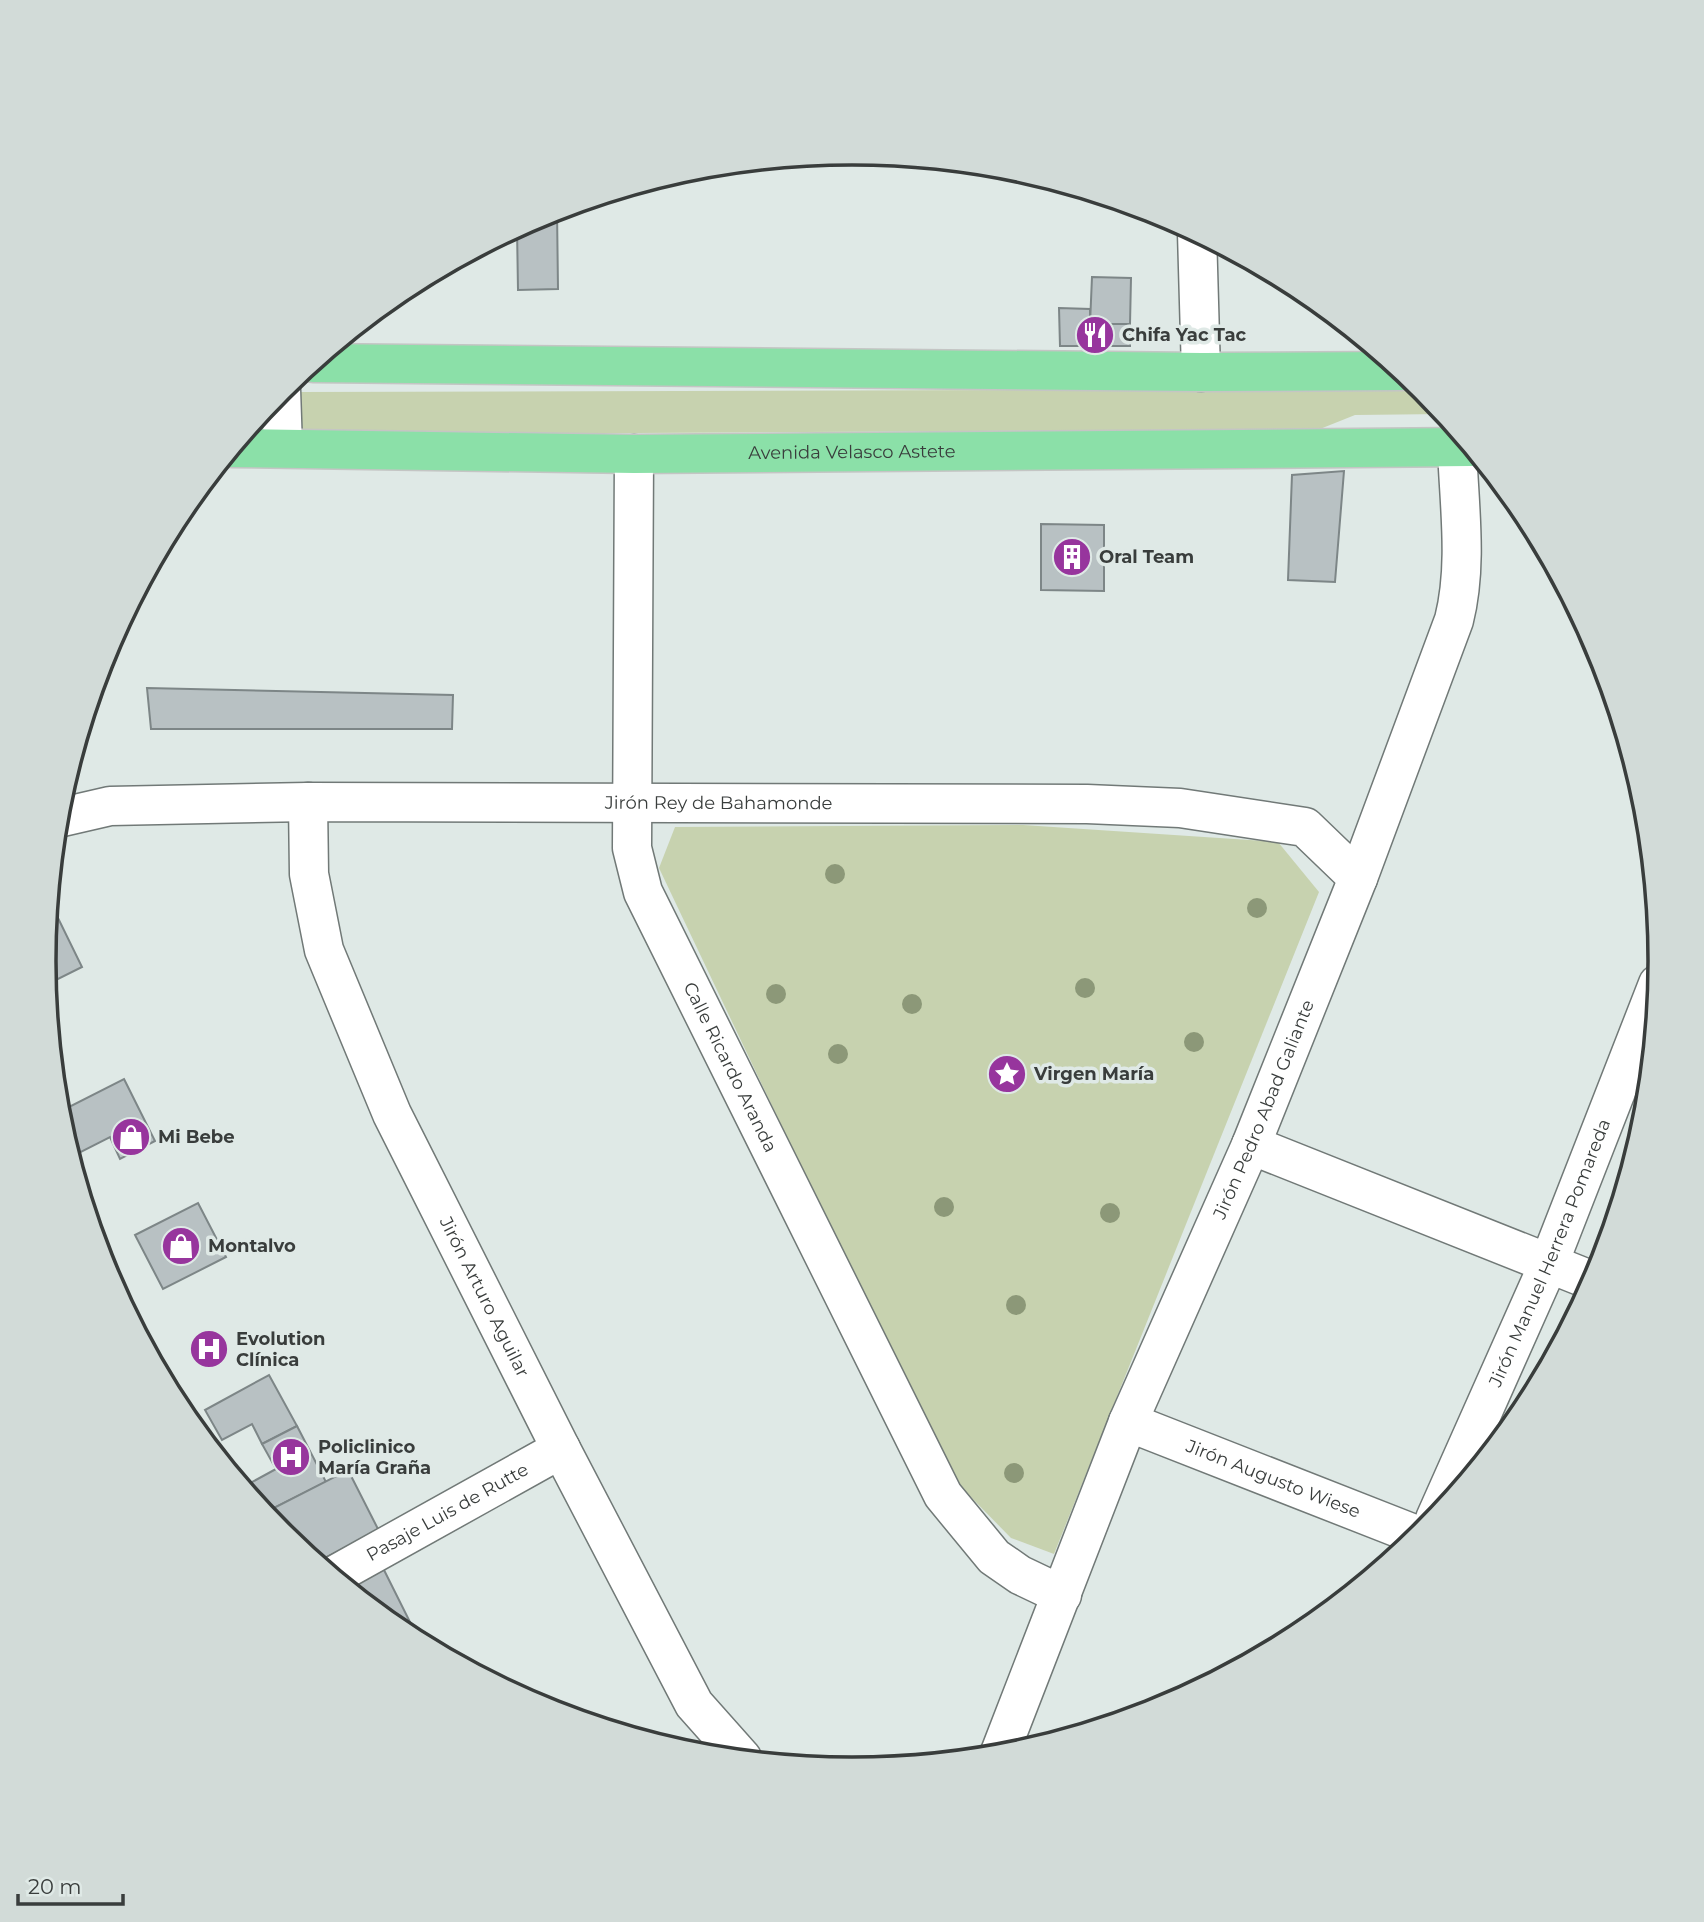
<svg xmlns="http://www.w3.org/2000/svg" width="1704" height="1922" font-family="Montserrat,sans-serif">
	<rect width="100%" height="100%" fill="#dfe9e6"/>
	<!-- green -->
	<g fill="#c7d2af">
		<polygon points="1423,389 1444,414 1355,415 1320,429 306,435 298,424 290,404 301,392"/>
		<polygon points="1023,825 1278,842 1319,892 1054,1554 1011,1538 962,1488 812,1190 659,868 675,827"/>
	</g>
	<!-- building -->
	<g fill="#b8c1c3" stroke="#7d8687" stroke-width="2">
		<polygon points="557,210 558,289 518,290 517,228 543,214"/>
		<polygon points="1092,277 1131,278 1130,324 1090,324"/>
		<polygon points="1059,308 1090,309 1090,324 1130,324 1130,346 1060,346"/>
		<polygon points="1344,471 1335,582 1288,580 1292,475"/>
		<polygon points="1041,524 1104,525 1104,591 1041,590"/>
		<polygon points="147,688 453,695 452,729 151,729"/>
		<polygon points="57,916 82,967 46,985 44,961 48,921"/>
		<polygon points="124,1079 155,1141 120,1159 110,1137 73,1156 67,1144 59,1112"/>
		<polygon points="198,1203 226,1257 163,1289 135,1235"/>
		<polygon points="269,1375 297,1426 262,1444 252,1424 222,1440 205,1410"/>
		<polygon points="297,1426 326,1482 264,1513 243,1487 276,1469 262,1444"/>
		<polygon points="348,1470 379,1531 317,1562 280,1532 264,1513"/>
		<polygon points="383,1568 412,1626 401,1632 346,1587"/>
	</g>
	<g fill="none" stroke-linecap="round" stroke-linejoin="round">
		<!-- minor casing -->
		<g stroke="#717977" stroke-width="41">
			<g id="minor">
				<polyline points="1197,233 1201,372"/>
				<polyline points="281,389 283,448"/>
				<path id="s1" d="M634,454L632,848L643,892L943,1495L994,1557L1020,1575L1062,1595"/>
				<path id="s2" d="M308,802L309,874L324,950L392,1114L561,1449L694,1704L742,1758"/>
				<path id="s3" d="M58,818L110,806L308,802L1087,804L1180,808L1305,827L1358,878"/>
				<polyline points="1251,1145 1593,1281"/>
				<path id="s4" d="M1128,1422L1419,1536"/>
				<path id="s5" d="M1435,1519L1549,1263L1658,984"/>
				<path id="s6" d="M333,1576L561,1449"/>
				<path id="s7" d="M999,1755L1128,1422L1251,1145L1358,878L1454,620C1468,565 1459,504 1457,448"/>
			</g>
		</g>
		<!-- major casing -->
		<g stroke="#c4c5c4" stroke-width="41">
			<g id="major">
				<polyline points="313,363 1201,372 1401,371"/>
				<path id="s8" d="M232,448L634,454L1471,447"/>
			</g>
		</g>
		<!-- minor -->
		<use href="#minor" stroke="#fff" stroke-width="38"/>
		<!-- major -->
		<use href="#major" stroke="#8be0a8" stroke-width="38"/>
	</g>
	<!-- trees -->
	<g fill="#8c9878">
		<circle cx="835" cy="874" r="10"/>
		<circle cx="1257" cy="908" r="10"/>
		<circle cx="1085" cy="988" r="10"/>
		<circle cx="776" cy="994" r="10"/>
		<circle cx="912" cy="1004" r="10"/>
		<circle cx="1194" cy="1042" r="10"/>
		<circle cx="838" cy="1054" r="10"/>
		<circle cx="944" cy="1207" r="10"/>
		<circle cx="1110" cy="1213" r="10"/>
		<circle cx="1016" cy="1305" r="10"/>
		<circle cx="1014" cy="1473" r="10"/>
	</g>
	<!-- icons -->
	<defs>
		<g id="restaurant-disc" transform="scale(2.0125)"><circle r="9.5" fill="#97359d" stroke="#dfe9e6"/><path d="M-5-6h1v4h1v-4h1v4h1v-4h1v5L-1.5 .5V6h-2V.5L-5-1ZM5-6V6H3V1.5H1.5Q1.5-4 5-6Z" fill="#fff"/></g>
		<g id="building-disc" transform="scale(2.0125)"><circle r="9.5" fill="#97359d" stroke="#dfe9e6"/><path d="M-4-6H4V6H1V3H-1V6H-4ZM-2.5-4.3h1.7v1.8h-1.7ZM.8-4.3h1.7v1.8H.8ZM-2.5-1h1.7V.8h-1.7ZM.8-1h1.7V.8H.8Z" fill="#fff"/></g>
		<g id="sight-disc" transform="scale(2.0125)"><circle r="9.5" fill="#97359d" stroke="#dfe9e6"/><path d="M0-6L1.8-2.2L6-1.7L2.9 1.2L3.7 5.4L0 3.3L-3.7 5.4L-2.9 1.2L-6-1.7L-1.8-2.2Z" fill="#fff"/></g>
		<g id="shop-disc" transform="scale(2.0125)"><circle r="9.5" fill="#97359d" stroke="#dfe9e6"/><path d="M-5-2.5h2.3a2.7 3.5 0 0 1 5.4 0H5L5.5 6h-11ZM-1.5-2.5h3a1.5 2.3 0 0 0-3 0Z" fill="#fff"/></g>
		<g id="hospital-disc" transform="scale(2.0125)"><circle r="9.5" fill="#97359d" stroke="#dfe9e6"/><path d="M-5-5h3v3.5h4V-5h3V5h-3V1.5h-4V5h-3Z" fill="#fff"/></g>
	</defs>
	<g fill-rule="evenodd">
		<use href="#restaurant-disc" x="1095" y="335"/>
		<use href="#building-disc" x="1072" y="557"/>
		<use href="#sight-disc" x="1007" y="1074"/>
		<use href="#shop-disc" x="131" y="1137"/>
		<use href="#shop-disc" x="181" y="1246"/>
		<use href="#hospital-disc" x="209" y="1349"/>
		<use href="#hospital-disc" x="291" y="1457"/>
	</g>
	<g text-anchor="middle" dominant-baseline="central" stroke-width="7" stroke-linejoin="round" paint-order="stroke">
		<!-- poi labels -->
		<g font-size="18" font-weight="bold" fill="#393d3c" stroke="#dfe9e6" text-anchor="start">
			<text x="1122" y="335">Chifa Yac Tac</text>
			<text x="1099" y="557">Oral Team</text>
			<text x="1034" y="1074">Virgen María</text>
			<text x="158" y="1137">Mi Bebe</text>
			<text x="208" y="1246">Montalvo</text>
			<text x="236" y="1339">Evolution<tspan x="236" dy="21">Clínica</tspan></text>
			<text x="318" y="1447">Policlinico<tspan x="318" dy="21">María Graña</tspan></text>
		</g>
		<!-- street labels -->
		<g font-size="18" fill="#393d3c" stroke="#dfe9e6">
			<text stroke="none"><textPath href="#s8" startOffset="620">Avenida Velasco Astete</textPath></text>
			<text stroke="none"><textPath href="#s3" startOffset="662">Jirón Rey de Bahamonde</textPath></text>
			<text stroke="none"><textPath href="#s1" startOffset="635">Calle Ricardo Aranda</textPath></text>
			<text stroke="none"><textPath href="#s7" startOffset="698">Jirón Pedro Abad Galiante</textPath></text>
			<text stroke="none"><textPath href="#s5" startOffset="290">Jirón Manuel Herrera Pomareda</textPath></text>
			<text stroke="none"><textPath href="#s2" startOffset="532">Jirón Arturo Aguilar</textPath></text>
			<text stroke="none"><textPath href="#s4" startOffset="156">Jirón Augusto Wiese</textPath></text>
			<text stroke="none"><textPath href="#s6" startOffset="131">Pasaje Luis de Rutte</textPath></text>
		</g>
	</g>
	<!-- crop -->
	<path d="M0 0H1704V1922H0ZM56 961a796 796 0 1 1 1592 0a796 796 0 1 1-1592 0Z" fill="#d2dbd8" fill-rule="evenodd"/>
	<path fill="none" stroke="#393d3c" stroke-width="3.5" d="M56 961a796 796 0 1 1 1592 0a796 796 0 1 1-1592 0Z"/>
	<!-- scale -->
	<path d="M18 1894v10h105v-10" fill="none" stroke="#393d3c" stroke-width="3.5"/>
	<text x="28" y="1894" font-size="21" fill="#393d3c" stroke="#dfe9e6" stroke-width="5" paint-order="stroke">20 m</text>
</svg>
